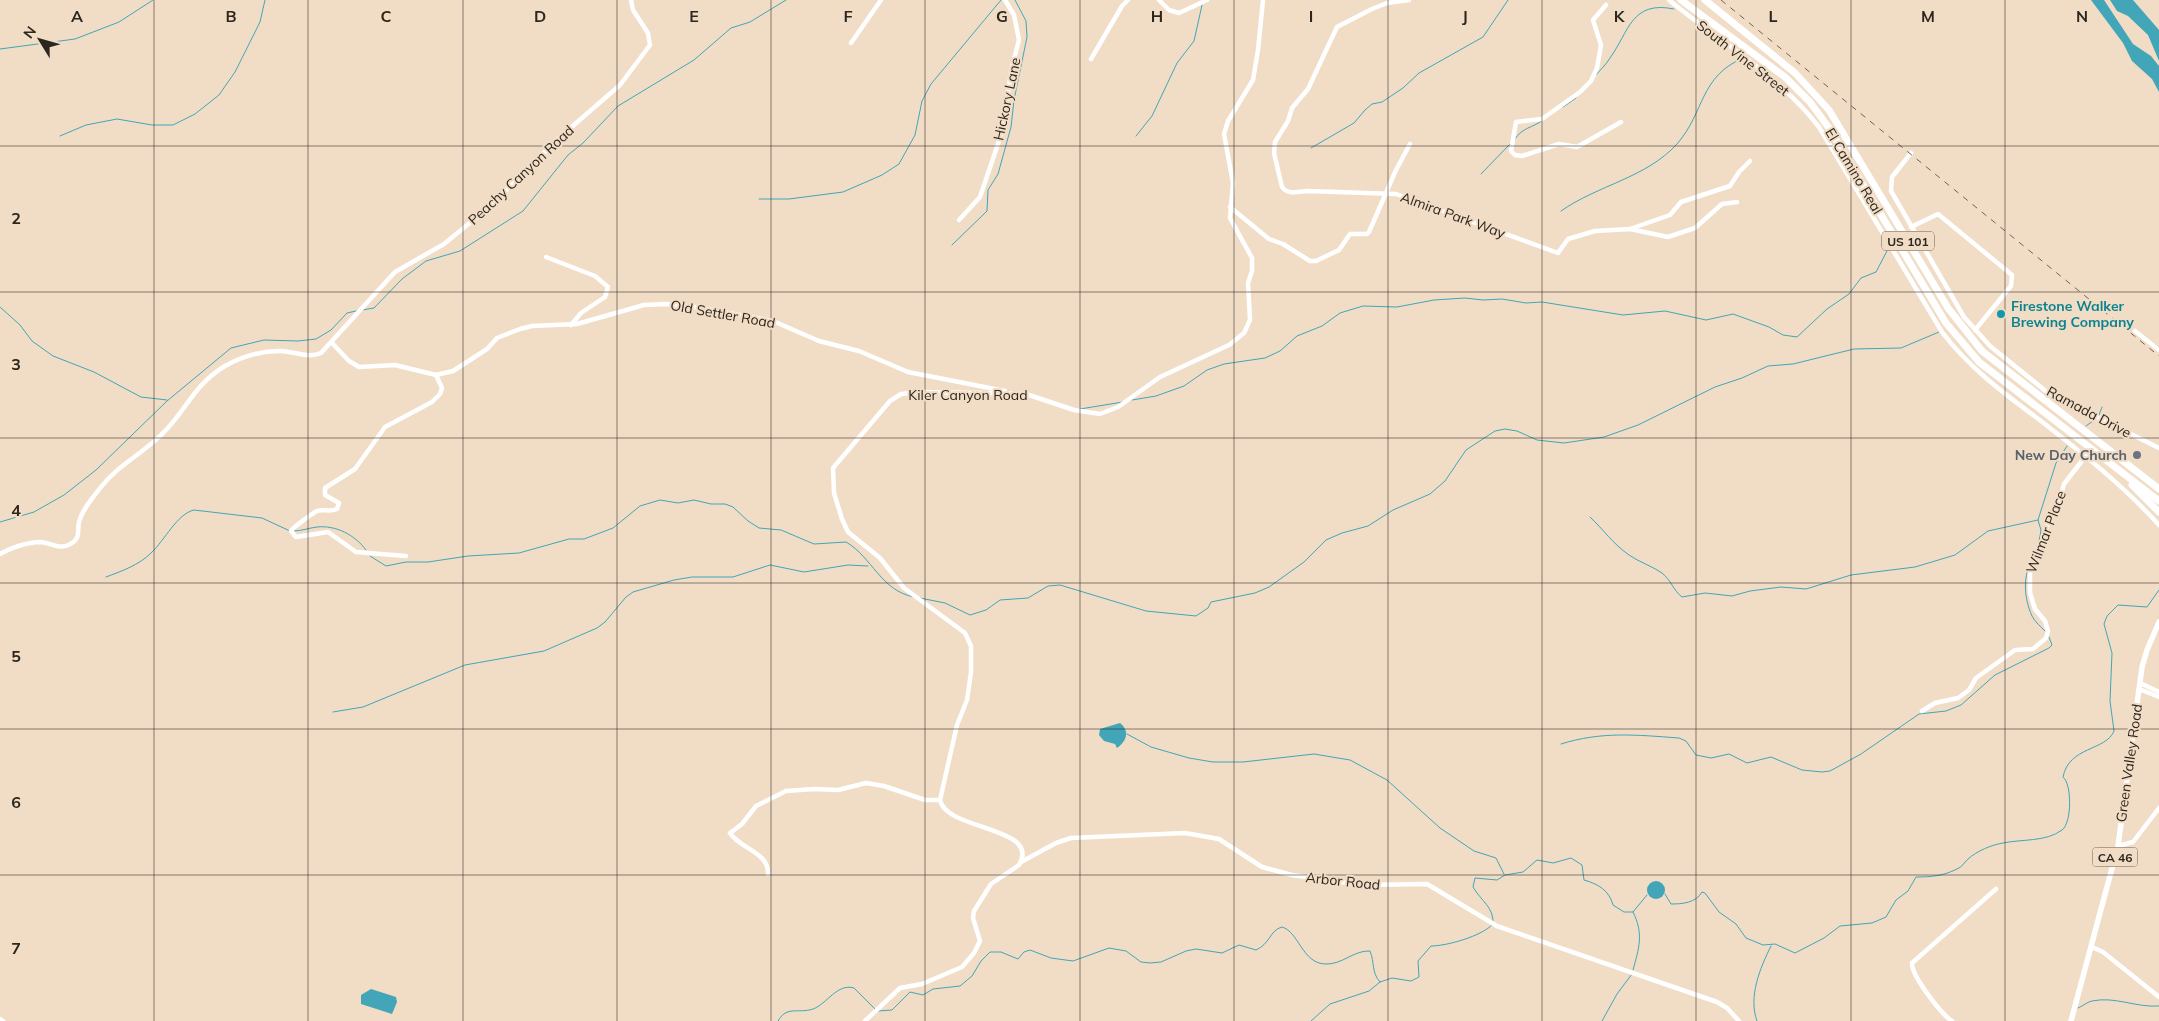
<svg xmlns="http://www.w3.org/2000/svg" width="2159" height="1021" font-family="Mulish,sans-serif">
	<rect width="100%" height="100%" fill="#f1ddc6"/>
	<!-- water -->
	<g fill="#42a5b8">
		<polygon points="2091,0 2104,0 2133,44 2151,56 2159,66 2159,92 2152,79 2132,61 2123,43"/>
		<polygon points="2110,0 2133,0 2159,30 2159,61 2148,35 2128,16 2117,11"/>
		<path d="M1120,723C1130,731 1127,741 1117,748L1115,744L1104,741L1099,735L1100,729Z"/>
		<circle cx="1656" cy="890" r="9"/>
		<polygon points="371,989 396,997 397,1002 392,1014 361,1004 361,995"/>
	</g>
	<g fill="none" stroke-linecap="round" stroke-linejoin="round">
		<!-- stream -->
		<g stroke="#42a5b8" stroke-width="1">
			<polyline points="0,49 75,39 119,22 153,0"/>
			<path d="M1595,76C1600,70 1606,65 1610,58C1629,32 1631,0 1674,9"/>
			<polyline points="1563,107 1576,98"/>
			<polyline points="60,136 86,125 117,119 152,125 173,125 195,114 219,95 235,72 260,22 265,0"/>
			<polyline points="1136,136 1152,116 1177,63 1194,41 1202,5"/>
			<path d="M1514,140C1524,126 1531,129 1543,120"/>
			<polyline points="1311,148 1354,123 1365,110 1372,104 1382,102 1403,88 1419,73 1483,37 1508,0"/>
			<polyline points="1481,174 1510,144"/>
			<polyline points="759,199 789,199 843,192 882,175 899,164 915,135 922,101 931,84 1001,0"/>
			<path d="M1561,211C1598,185 1646,178 1677,144C1705,112 1699,77 1743,58"/>
			<polyline points="952,245 987,211 988,190 998,174 1011,127 1014,100 1027,37 1026,21 1015,0"/>
			<polyline points="0,307 20,325 32,341 53,356 94,372 141,397 167,400"/>
			<polyline points="362,310 374,308 402,279 426,261 460,251 523,211 568,155 583,143 618,106 694,60 731,28 750,22 786,0"/>
			<polyline points="1132,400 1156,396 1184,386 1207,370 1224,364 1265,358 1280,351 1297,336 1322,326 1340,313 1363,306 1397,307 1434,300 1465,298 1483,300 1502,299 1526,303 1542,302 1623,315 1665,311 1706,320 1733,314 1769,327 1783,335 1797,337 1827,309 1849,294 1861,278 1876,272 1887,251"/>
			<polyline points="1080,409 1123,402"/>
			<polyline points="2099,415 2102,407"/>
			<polyline points="2086,426 2097,418"/>
			<path d="M1590,517C1603,529 1613,544 1629,555C1639,562 1652,566 1662,573C1671,580 1673,590 1682,597L1705,593L1732,596L1750,591L1781,587L1806,589L1851,575L1915,567L1955,555L1988,531L2038,520"/>
			<polyline points="0,522 34,512 64,495 96,470 167,401 231,348 264,340 298,341 316,339 331,330 347,313 356,311"/>
			<path d="M294,531C301,531 309,528 317,527C336,525 355,535 366,550"/>
			<polyline points="2038,548 2041,530 2038,520 2056,463 2067,446"/>
			<path d="M370,556L386,566L406,562H428L468,556L519,553L569,539H584L613,528L640,506L660,500L678,503L694,500L711,504H725L733,507L748,521L759,528L781,530L814,544L846,542C872,557 881,591 914,597"/>
			<path d="M2033,558C2022,576 2024,598 2032,616C2035,622 2041,627 2045,631"/>
			<path d="M106,577C122,571 139,565 151,553C165,540 177,514 194,510L262,518L290,531"/>
			<polyline points="920,598 945,603 970,615 986,610 1000,600 1028,598 1048,586 1060,585 1146,611 1196,616 1208,608 1211,602 1255,593 1269,587 1304,562 1326,540 1342,533 1368,526 1393,510 1430,494 1445,481 1466,450 1495,431 1505,429 1517,431 1537,440 1564,443 1604,437 1638,425 1715,387 1742,378 1768,366 1793,364 1854,349 1901,348 1939,332"/>
			<polyline points="333,712 363,707 465,665 544,651 597,628 605,622 626,597 633,592 674,580 692,577 733,577 770,565 804,572 848,565 868,566"/>
			<polyline points="1127,734 1151,747 1189,758 1213,762 1243,762 1314,754 1350,760 1387,780 1440,828 1474,851 1496,858 1504,874"/>
			<path d="M1561,744C1602,731 1637,735 1679,738L1686,741L1696,755L1711,758L1729,754L1747,763L1771,757L1802,770L1822,772L1830,771L1861,754L1919,714L1946,711L1961,705L1995,675L2049,648L2052,645L2049,637"/>
			<path d="M1665,894L1671,904C1682,904 1696,903 1702,892L1705,893L1719,912L1736,924L1746,938L1763,945L1775,944L1795,953L1824,938L1840,926L1872,923L1886,917L1896,900L1908,891L1916,877C1931,877 1943,876 1957,869C1962,867 1964,863 1968,859C1977,851 1991,845 2003,843C2022,839 2046,842 2062,830C2072,823 2072,784 2063,777C2069,746 2106,751 2114,731L2110,701L2112,653L2104,624L2107,616L2118,605L2147,607L2159,590"/>
			<path d="M1633,970C1639,948 1644,934 1633,912"/>
			<path d="M2078,1008C2083,1006 2087,1002 2092,1001C2115,996 2137,1008 2159,1006"/>
			<path d="M878,1011L892,1010L910,992L923,995L933,989L960,986L972,976L981,961L990,952H1001L1018,959L1024,952L1030,950L1051,958L1073,961L1109,948L1126,951L1141,962L1150,963L1161,962L1186,951L1196,949L1222,953L1239,945L1256,950C1270,944 1270,930 1282,927C1299,932 1302,963 1325,964C1342,965 1354,950 1370,951C1375,963 1371,972 1380,982"/>
			<path d="M778,1021C787,1005 798,1014 813,1009C827,1004 837,983 854,988L875,1009"/>
			<path d="M1311,1021L1330,1004L1369,991L1380,982L1392,978L1411,981L1419,977L1418,961L1431,946C1447,946 1482,936 1493,924C1494,907 1481,901 1473,887L1475,878L1497,880L1505,875L1523,872L1537,860L1553,863L1571,858L1582,865L1584,880C1598,884 1609,890 1613,905L1624,912H1633L1647,895"/>
			<polyline points="1602,1021 1617,994 1632,974"/>
			<path d="M1757,1021C1748,997 1760,968 1771,946"/>
		</g>
		<!-- minor -->
		<g stroke="#fff" stroke-width="4.5">
			<polyline points="1159,0 1169,10 1179,13 1207,0"/>
			<path d="M1409,0L1387,3L1372,9L1337,27L1308,89L1292,108L1288,121L1275,142L1274,153L1282,187C1288,195 1298,192 1308,191L1396,194L1558,253L1568,239L1595,231L1630,229L1668,237L1695,228L1722,204L1737,202"/>
			<path d="M1669,0C1721,43 1777,73 1819,127L1942,332C1969,368 2005,394 2041,421C2082,453 2124,486 2159,525"/>
			<polyline points="1606,5 1593,20 1601,45 1597,68 1591,81 1580,92 1542,119 1516,122 1511,151 1515,155 1522,156 1559,144 1577,147 1621,122"/>
			<polyline points="851,43 881,0"/>
			<polyline points="1091,59 1122,6 1128,0"/>
			<polyline points="1911,153 1892,177 1891,191 1964,317 1990,346 2047,392 2159,448"/>
			<polyline points="1230,207 1269,239 1283,244 1310,261 1316,261 1339,250 1350,234 1367,234 1369,232 1396,170 1410,144"/>
			<polyline points="959,220 980,197 1003,129 1011,71 1019,40 1014,15 1005,0"/>
			<polyline points="1911,227 1938,214 2012,275 2011,286 1975,330"/>
			<polyline points="1630,229 1670,215 1681,202 1730,186 1739,172 1750,161"/>
			<polyline points="546,257 595,276 608,287 605,297 581,313 571,325"/>
			<polyline points="2135,331 2159,350"/>
			<polyline points="332,343 349,361 359,367 395,365 436,375 453,371 487,349 497,338 520,329 532,326 577,324 644,305 666,304 695,307 773,321 819,341 859,351 908,372 1005,391"/>
			<path d="M0,554C10,548 28,542 40,542C52,543 60,551 72,543C81,537 77,530 79,522C82,510 93,497 101,487C117,466 142,454 161,435C186,412 192,386 225,366C241,357 261,351 280,351C293,351 308,359 321,353L395,272L444,244L488,208L560,137L620,85L650,45L648,33L633,10L631,0"/>
			<path d="M406,556L356,552L328,532L296,537L291,531C292,528 313,513 317,511C324,509 330,512 337,509L339,503L325,495V488L355,469L385,427L432,402L440,394L442,388L436,375"/>
			<polyline points="2140,683 2159,692"/>
			<polyline points="2139,689 2159,697"/>
			<polyline points="1922,711 1935,703 1958,698 1969,690 1976,678 2015,650 2033,649 2046,638 2048,631 2045,621 2035,609 2030,593 2030,568 2044,542 2048,522 2057,509 2064,484 2085,457"/>
			<polyline points="2118,846 2133,842 2159,808"/>
			<polyline points="1021,862 1056,843 1071,838 1185,833 1219,839 1262,867 1292,875 1362,885 1427,884 1497,926 1717,1002 1727,1008 1739,1021"/>
			<path d="M768,874C769,852 740,849 730,833L742,824L756,806L786,791L814,789L838,790L866,783L884,786L925,800H940"/>
			<polyline points="2092,947 2103,952 2159,997"/>
			<polyline points="0,1019 3,1021"/>
			<path d="M865,1021L900,988L922,984L962,967L974,953L980,941L973,918L974,911L991,884L1019,865C1042,826 946,831 940,800L957,725L967,700L971,672V646L965,633L904,588L880,558L848,532L842,519L834,493L833,468L890,401L901,394L920,392L1026,394L1074,410L1100,414L1118,407L1160,377L1229,345L1244,333L1250,320L1248,283L1252,271V258L1230,218L1233,183L1224,134L1228,121L1253,80L1258,50L1263,0"/>
			<path d="M1952,1021C1941,1014 1911,975 1912,963L1996,889"/>
		</g>
		<!-- major -->
		<polyline stroke="#fff" stroke-width="5.5" points="2071,1021 2118,846 2142,667 2147,650 2159,622"/>
		<!-- highway -->
		<g stroke="#fff" stroke-width="7">
			<polyline points="1681,0 1785,77 1810,102 1829,128 1946,323 1979,362 2159,501"/>
			<polyline points="1705,0 1795,73 1829,110 1948,308 1982,351 2159,489"/>
			<polyline points="2132,485 2159,512"/>
		</g>
		<!-- rail -->
		<polyline stroke="#6f6456" stroke-width="1" stroke-dasharray="6 6" stroke-linecap="butt" points="1721,0 2159,356"/>
	</g>
	<!-- grid -->
	<path fill="none" stroke="#2d261d" stroke-width="1" stroke-opacity="0.55" d="M154,0V1021M308,0V1021M463,0V1021M617,0V1021M771,0V1021M925,0V1021M1080,0V1021M1234,0V1021M1388,0V1021M1542,0V1021M1696,0V1021M1851,0V1021M2005,0V1021M0,146H2159M0,292H2159M0,438H2159M0,583H2159M0,729H2159M0,875H2159"/>
	<!-- markers -->
	<circle fill="#0f9aa8" stroke="#f1ddc6" stroke-width="2" cx="2001" cy="314" r="5"/>
	<circle fill="#6b7280" stroke="#f1ddc6" stroke-width="2" cx="2137" cy="455" r="5"/>
	<g text-anchor="middle" dominant-baseline="central" stroke-width="4" stroke-linejoin="round" paint-order="stroke">
		<!-- shield labels -->
		<g fill="#f1ddc6" stroke="#685d50" stroke-width="1">
			<rect x="1882" y="231.5" width="52" height="19" rx="4"/>
			<rect x="2092.5" y="847.5" width="45" height="19" rx="4"/>
		</g>
		<g font-size="12" font-weight="bold" fill="#2d261d">
			<text x="1908" y="241">US 101</text>
			<text x="2115" y="857">CA 46</text>
		</g>
		<!-- street labels -->
		<g font-size="14" fill="#2d261d" stroke="#f1ddc6">
			<text transform="translate(1743 58) rotate(38)">South Vine Street</text>
			<text transform="translate(1007 99) rotate(-78)">Hickory Lane</text>
			<text transform="translate(1854 171) rotate(59)">El Camino Real</text>
			<text transform="translate(521 175) rotate(-43)">Peachy Canyon Road</text>
			<text transform="translate(1453 215) rotate(20)">Almira Park Way</text>
			<text transform="translate(723 314) rotate(10)">Old Settler Road</text>
			<text x="968" y="395">Kiler Canyon Road</text>
			<text transform="translate(2089 412) rotate(28)">Ramada Drive</text>
			<text transform="translate(2046 532) rotate(-69)">Wilmar Place</text>
			<text transform="translate(2129 763) rotate(-82)">Green Valley Road</text>
			<text transform="translate(1343 881) rotate(6)">Arbor Road</text>
		</g>
		<!-- culture labels -->
		<g font-size="14" font-weight="bold" fill="#0d838f" stroke="#f1ddc6" text-anchor="start">
			<text x="2011" y="306">Firestone Walker<tspan x="2011" dy="16">Brewing Company</tspan></text>
		</g>
		<!-- worship labels -->
		<g font-size="14" font-weight="bold" fill="#5b616d" stroke="#f1ddc6" text-anchor="end">
			<text x="2127" y="455">New Day Church</text>
		</g>
	</g>
	<g font-size="16" text-anchor="middle" font-weight="bold" fill="#2d261d" stroke="#f1ddc6" stroke-width="4" stroke-linejoin="round" paint-order="stroke">
		<text x="77" y="22">A</text>
		<text x="231" y="22">B</text>
		<text x="386" y="22">C</text>
		<text x="540" y="22">D</text>
		<text x="694" y="22">E</text>
		<text x="848" y="22">F</text>
		<text x="1002" y="22">G</text>
		<text x="1157" y="22">H</text>
		<text x="1311" y="22">I</text>
		<text x="1465" y="22">J</text>
		<text x="1619" y="22">K</text>
		<text x="1773" y="22">L</text>
		<text x="1928" y="22">M</text>
		<text x="2082" y="22">N</text>
		<text x="16" y="224">2</text>
		<text x="16" y="370">3</text>
		<text x="16" y="516">4</text>
		<text x="16" y="662">5</text>
		<text x="16" y="808">6</text>
		<text x="16" y="954">7</text>
	</g>
	<!-- north arrow -->
	<g transform="translate(40 40) rotate(307)" stroke="#f1ddc6" stroke-width="4" paint-order="stroke">
	<path d="M0-4L9 19L0 12L-9 19Z" fill="#2d261d"/>
	<text y="-8" font-size="14" font-weight="bold" text-anchor="middle" fill="#2d261d">N</text>
	</g>
</svg>
